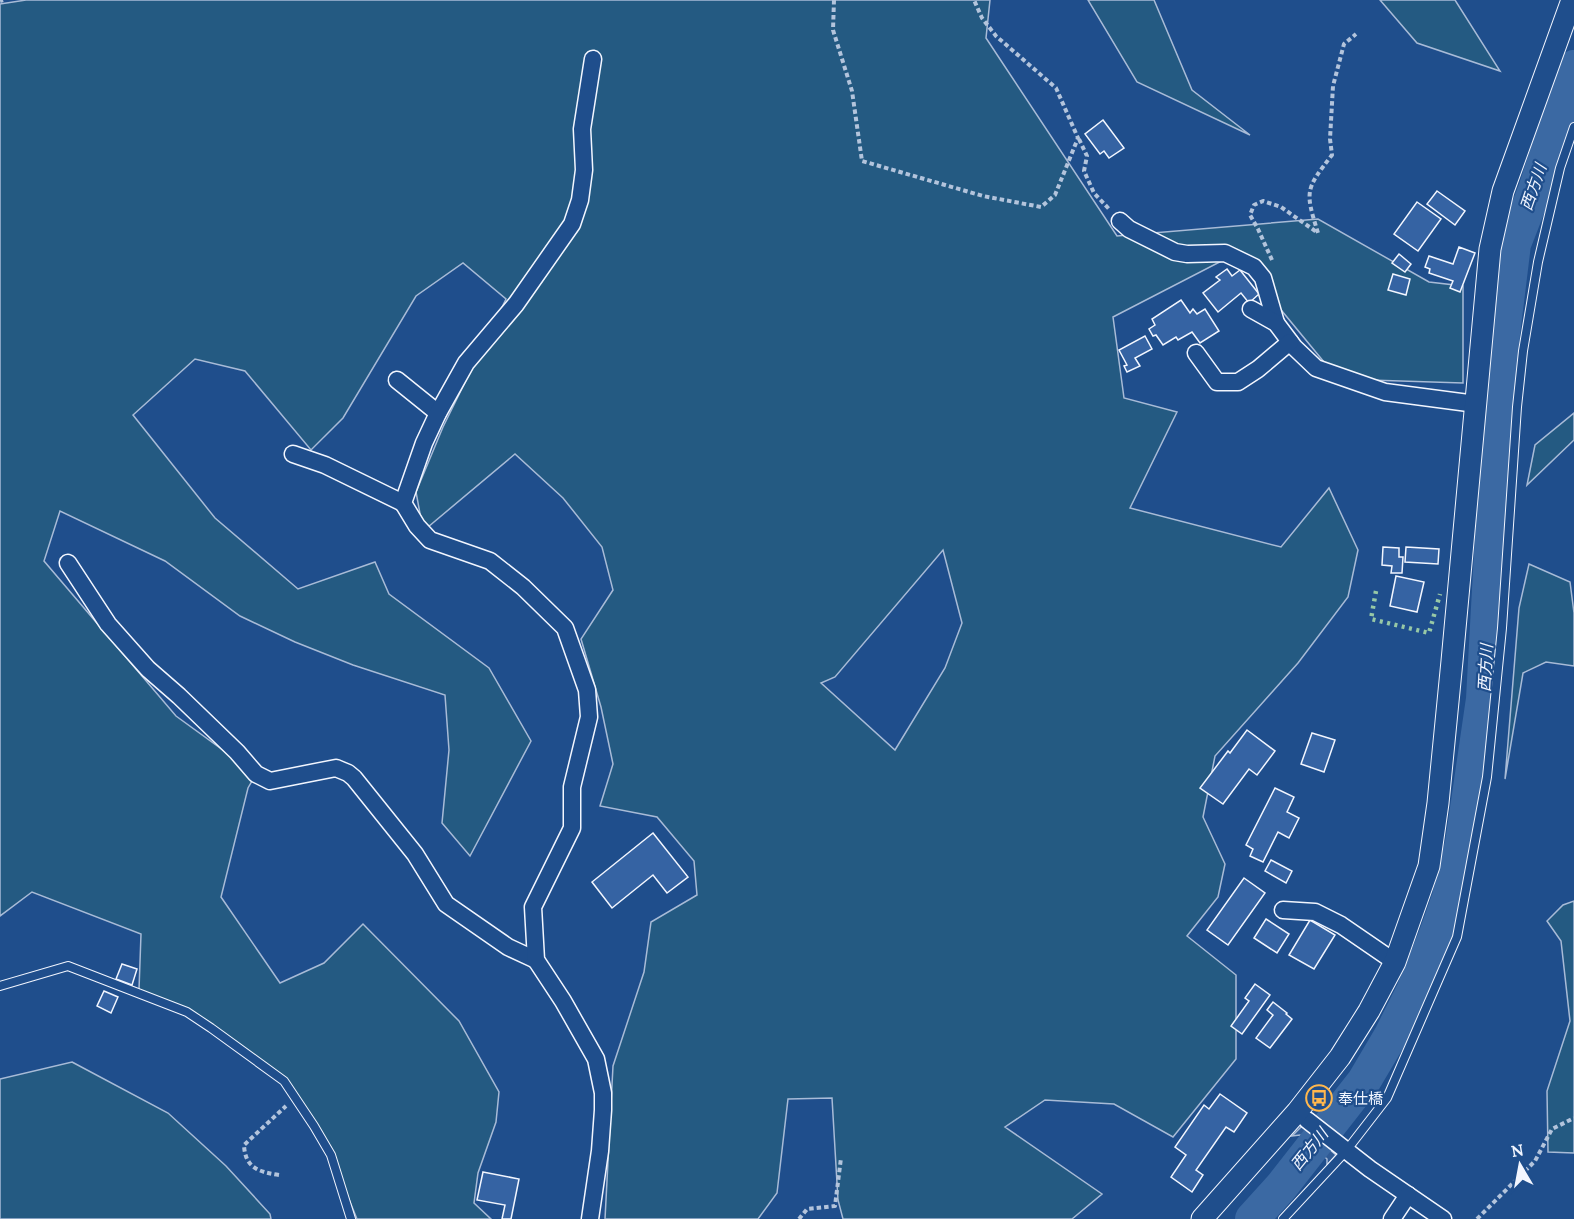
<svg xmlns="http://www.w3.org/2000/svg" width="1574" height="1219" font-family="Lora,'Noto Sans JP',serif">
	<rect width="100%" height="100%" fill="#1f4e8c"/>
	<!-- green -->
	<g fill="#245a82" stroke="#a8bbd7" stroke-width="1.5" fill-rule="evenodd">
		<path d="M26,0H990L986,38L1117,236L1318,219L1429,282L1463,286V383L1338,379L1235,254L1113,317L1124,398L1177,412L1130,508L1281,547L1329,488L1358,550L1348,597L1298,663L1215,756L1203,817L1225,864L1218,897L1187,936L1236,975V1059L1173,1137L1114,1104L1045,1100L1005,1127L1102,1194L1072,1219H843L838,1200L832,1098L788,1099L777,1193L758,1219H605L613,1066L644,972L651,922L697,895L694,861L657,817L600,806L613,764L601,707L581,639L613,590L602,547L563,498L515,454L428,527L421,519L416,492L443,427L506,299L463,263L416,296L343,418L311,450L245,371L195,359L133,415L215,518L298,589L375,562L389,594L489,668L531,741L470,856L442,823L449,750L445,695L353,665L295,642L240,616L165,561L60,511L44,561L176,716L256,774L248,788L221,897L280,983L324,963L363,924L459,1021L499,1092L496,1122L478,1173L474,1203L491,1219H357L331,1155L284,1081L195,1017L139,990L141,934L32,892L0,916V4ZM943,550L962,623L945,668L895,750L821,683L835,677Z"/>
		<polygon points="1088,0 1154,0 1192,90 1250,135 1137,82"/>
		<polygon points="1380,0 1455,0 1500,71 1417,43"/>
		<polygon points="1574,413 1574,440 1527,485 1535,445"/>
		<polygon points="1529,564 1570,582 1574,613 1574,666 1546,662 1523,673 1505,779 1519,608"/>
		<polygon points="1574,901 1574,1153 1548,1152 1547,1091 1570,1021 1561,941 1547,921 1563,905"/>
		<polygon points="72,1062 168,1113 226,1166 270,1214 271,1219 0,1219 0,1079"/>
	</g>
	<!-- parking -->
	<polygon fill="#305b95" stroke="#a8bbd7" stroke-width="1.5" points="1302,1126 1336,1155 1327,1165 1327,1159 1300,1135 1292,1136"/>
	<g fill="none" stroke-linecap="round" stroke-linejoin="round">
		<!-- river -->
		<polyline stroke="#3b69a3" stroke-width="34" points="1252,1219 1281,1187 1364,1081 1390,1037 1413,991 1435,937 1449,897 1462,843 1483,699 1503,334 1514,244 1535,190 1574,67"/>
	</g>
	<!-- building -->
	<g fill="#3563a3" stroke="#f2f6ff" stroke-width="1.5">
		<polygon points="1103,120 1124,148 1109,158 1104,151 1100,154 1085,134"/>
		<polygon points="1437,191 1465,211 1455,225 1427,204"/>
		<polygon points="1417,202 1441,219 1418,251 1394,234"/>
		<polygon points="1459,247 1475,253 1460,292 1450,288 1453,281 1429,273 1430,269 1425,267 1429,256 1453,264"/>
		<polygon points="1399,254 1411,264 1405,272 1392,263"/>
		<polygon points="1227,269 1232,276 1240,270 1259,294 1249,303 1241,293 1218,312 1203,293 1220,280 1216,277"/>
		<polygon points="1393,274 1410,279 1406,295 1388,290"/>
		<polygon points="1181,300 1190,313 1193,309 1197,314 1205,309 1219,331 1200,343 1192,332 1178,340 1176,337 1163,345 1156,335 1153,336 1149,329 1155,325 1152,319"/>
		<polygon points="1145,336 1152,349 1135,358 1140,366 1127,372 1124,366 1127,365 1119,350"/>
		<polygon points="1383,547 1399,548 1399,557 1403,557 1402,573 1391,573 1392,566 1382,565"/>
		<polygon points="1406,547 1439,549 1438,564 1405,562"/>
		<polygon points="1396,576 1424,582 1417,612 1390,606"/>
		<polygon points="1247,730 1275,751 1257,775 1249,769 1223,804 1200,788 1228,751 1230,753"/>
		<polygon points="1312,733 1335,740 1324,772 1301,764"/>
		<polygon points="1275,788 1294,797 1287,812 1299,818 1289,838 1278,832 1263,862 1250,856 1253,849 1246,845"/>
		<polygon points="653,833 688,877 667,893 653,875 612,908 592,882"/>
		<polygon points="1271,860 1292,871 1286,883 1265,871"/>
		<polygon points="1244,878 1265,893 1228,945 1207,930"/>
		<polygon points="1266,919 1289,934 1277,953 1254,938"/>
		<polygon points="1310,920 1335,935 1314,969 1289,955"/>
		<polygon points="122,964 137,969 132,985 116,979"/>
		<polygon points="1255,984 1270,995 1242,1034 1231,1026 1249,1001 1245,998"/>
		<polygon points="104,991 118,997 111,1013 97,1006"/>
		<polygon points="1273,1002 1287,1013 1286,1014 1292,1019 1270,1048 1256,1038 1273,1015 1267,1010"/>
		<polygon points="1220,1094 1247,1113 1234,1132 1226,1127 1196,1170 1203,1175 1192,1192 1171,1177 1186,1155 1175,1147 1204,1105 1209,1109"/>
		<polygon points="483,1172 519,1179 511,1219 502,1219 505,1205 477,1200"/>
	</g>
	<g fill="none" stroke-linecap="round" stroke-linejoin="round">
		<!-- service casing -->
		<g stroke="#f2f6ff" stroke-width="10">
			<g id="service">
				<polyline points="0,986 68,966 187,1012 211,1028 284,1081 314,1126 331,1155 351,1219"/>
				<polyline points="1283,1219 1346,1151 1387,1098 1457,937 1487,777 1502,628 1517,407 1523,351 1538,262 1560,168 1574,127"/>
			</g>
		</g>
		<!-- minor casing -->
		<g stroke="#f2f6ff" stroke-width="19">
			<g id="minor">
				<polyline points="1120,221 1129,229 1175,252 1187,254 1225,253 1254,267 1263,278 1276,323"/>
				<polyline points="1251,309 1276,323 1294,347 1316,368 1385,392 1476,404"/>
				<polyline points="1196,353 1217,382 1238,382 1258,369 1290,342"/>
				<polyline points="397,380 438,413"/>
				<polyline points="293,454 325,465 403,503"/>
				<polyline points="68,563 108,624 148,669 179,696 237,752 256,774 270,781 336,768 348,773 354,778 415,854 446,904 508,947 536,960"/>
				<polyline points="1283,910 1315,912 1341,925 1395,962"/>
				<polyline points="1307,1120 1370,1169 1443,1219"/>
				<polyline points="590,1219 600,1151 603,1110 603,1093 596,1059 563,1001 536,960 533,907 572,828 572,787 589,717 587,690 565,628 523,587 490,561 430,540 417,526 403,503 424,443 438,413 466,363 516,304 572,224 580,200 584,170 582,129 593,59"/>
				<polyline points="1392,1219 1408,1195"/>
			</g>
		</g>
		<!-- tertiary casing -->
		<g stroke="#f2f6ff" stroke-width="23">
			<polyline id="tertiary" points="1202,1219 1297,1112 1340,1057 1369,1011 1395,962 1429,866 1438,803 1452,661 1490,249 1503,191 1572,0"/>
		</g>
		<!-- path -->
		<g stroke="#b3c4dc" stroke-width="4" stroke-dasharray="4.5 3" stroke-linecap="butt">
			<polyline points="834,0 833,30 852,91 862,161 983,196 1041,207 1055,195 1078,138 1056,88 996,36 982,18 974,0"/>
			<polyline points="0,1 3,0"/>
			<polyline points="1079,139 1087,156 1084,171 1094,193 1109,209"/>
			<path d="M1272,260L1258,229L1250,215L1254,205L1263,201L1281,207L1318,233C1305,191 1305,190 1332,155L1330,139L1333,86L1344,44L1356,34"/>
			<path d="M279,1175C259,1172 245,1168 244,1145L286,1106"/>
			<polyline points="799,1219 807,1209 835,1206 841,1158"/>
			<polyline points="1477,1219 1535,1161 1552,1129 1574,1118"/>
		</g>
		<!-- service -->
		<use href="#service" stroke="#1f4e8c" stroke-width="8"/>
		<!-- minor -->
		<use href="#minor" stroke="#1f4e8c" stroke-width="16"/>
		<!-- tertiary -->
		<use href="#tertiary" stroke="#1f4e8c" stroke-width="21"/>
		<!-- hedge -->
		<polyline stroke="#97c8a6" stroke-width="4.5" stroke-dasharray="3 4.5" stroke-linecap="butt" points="1376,591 1371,619 1429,633 1440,594"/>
	</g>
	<!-- icons -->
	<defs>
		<g id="bus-ring" transform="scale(1.35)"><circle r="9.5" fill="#1f4e8c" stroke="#ffb74d" stroke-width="1.5"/><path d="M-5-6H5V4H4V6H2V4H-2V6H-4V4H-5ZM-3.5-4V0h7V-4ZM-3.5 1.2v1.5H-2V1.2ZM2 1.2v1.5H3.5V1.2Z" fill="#ffb74d"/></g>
	</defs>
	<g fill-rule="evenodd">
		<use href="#bus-ring" x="1319" y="1098"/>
	</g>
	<g text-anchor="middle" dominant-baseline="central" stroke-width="4.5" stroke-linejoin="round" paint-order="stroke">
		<!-- poi labels -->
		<g font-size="15" fill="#f2f6ff" stroke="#1f4e8c" text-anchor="start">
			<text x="1338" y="1098">奉仕橋</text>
		</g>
		<!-- water labels -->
		<g font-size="16" font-style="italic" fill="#f2f6ff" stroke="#1f4e8c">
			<text transform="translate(1533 187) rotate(-71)">西方川</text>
			<text transform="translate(1485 668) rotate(-87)">西方川</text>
			<text transform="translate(1309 1149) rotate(-51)">西方川</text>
		</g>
	</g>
	<!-- north arrow -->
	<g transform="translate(1520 1165) rotate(350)" stroke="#1f4e8c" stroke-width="4.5" paint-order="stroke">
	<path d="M0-4.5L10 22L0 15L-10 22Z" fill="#f2f6ff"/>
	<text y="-9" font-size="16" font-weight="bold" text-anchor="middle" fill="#f2f6ff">N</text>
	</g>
</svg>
